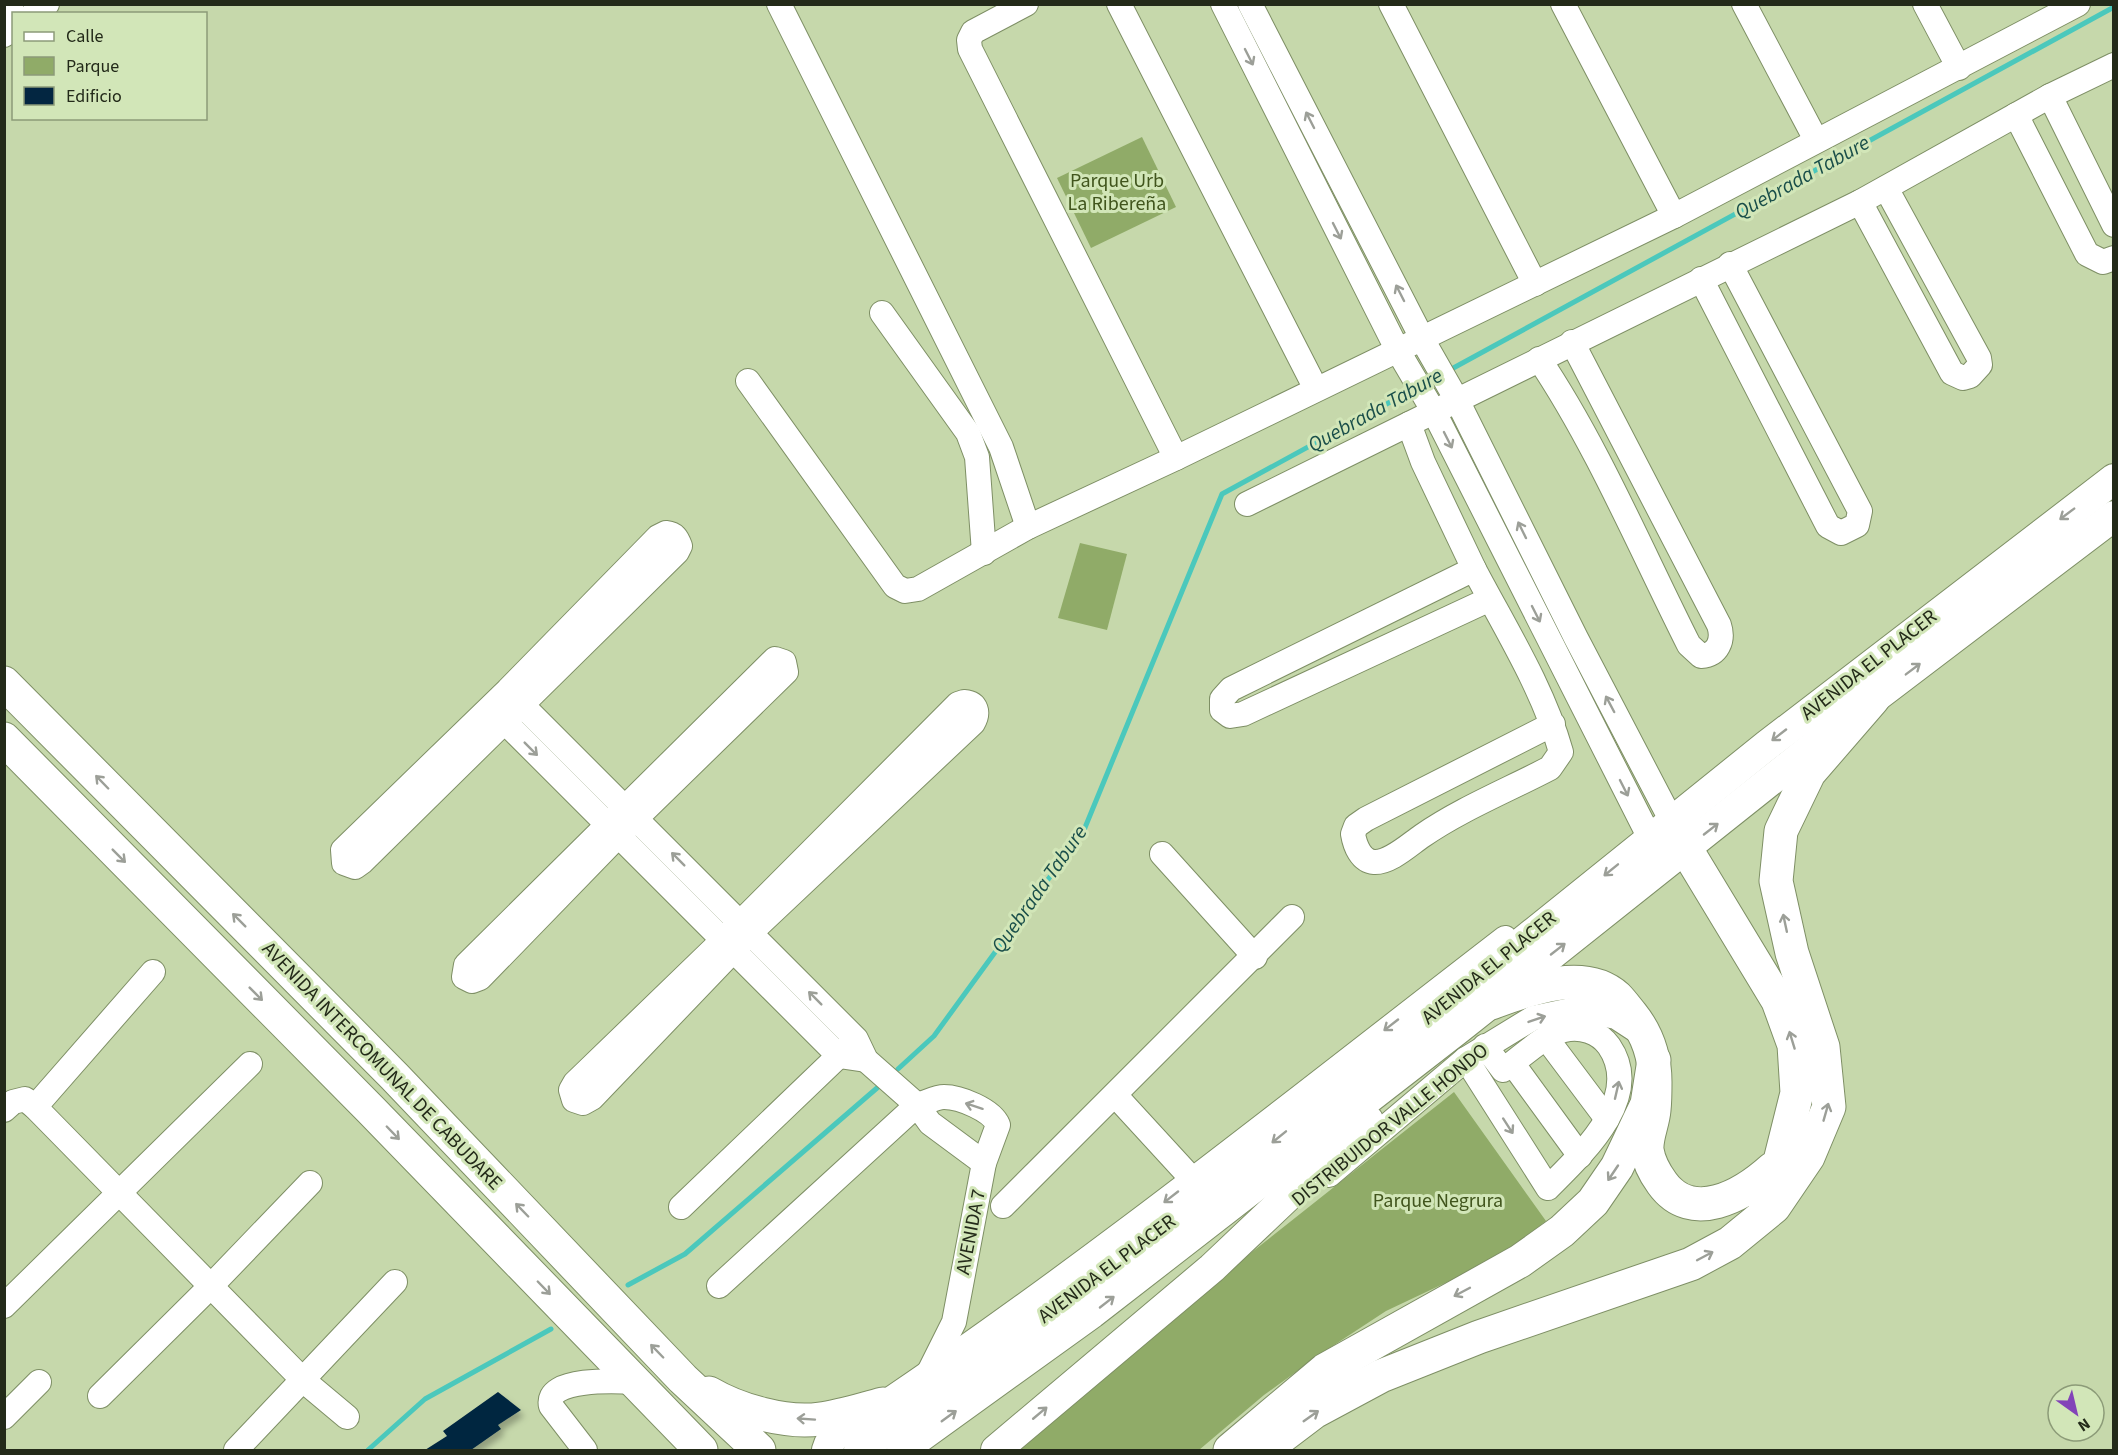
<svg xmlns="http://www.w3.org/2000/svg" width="2118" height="1455" font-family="'Source Sans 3',sans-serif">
	<defs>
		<filter id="shadow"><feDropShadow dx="3.5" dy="6" stdDeviation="3" flood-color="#0004"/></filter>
	</defs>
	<rect width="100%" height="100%" fill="#c6d8ab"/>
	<!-- green -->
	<g fill="#90ab68">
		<polygon points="1142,137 1176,207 1091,248 1057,178"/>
		<polygon points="1080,543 1127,554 1107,630 1058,618"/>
		<polygon points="1454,1092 1546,1221 1498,1258 1386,1311 1322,1353 1264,1395 1199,1450 1009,1450 1204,1290"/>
	</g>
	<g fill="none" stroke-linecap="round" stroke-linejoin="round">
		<!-- stream -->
		<g stroke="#4bc8bc" stroke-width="5">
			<polyline points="1446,372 2114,7"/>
			<polyline points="898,1069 934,1036 1084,830 1222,494 1414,389"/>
			<polyline points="628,1285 685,1254 877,1088"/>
			<polyline points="368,1450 425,1399 551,1329"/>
		</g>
	</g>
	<!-- building -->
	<polygon fill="#032641" filter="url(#shadow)" points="498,1392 521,1410 498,1425 501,1429 471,1450 425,1450 447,1436 443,1431"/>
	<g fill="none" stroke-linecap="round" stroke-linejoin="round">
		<!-- minor casing -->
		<g stroke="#7e8f65" stroke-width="26">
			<g id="minor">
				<polyline points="779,4 1001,447 1028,527"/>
				<polyline points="1026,4 973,32 969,40 970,49 1176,458"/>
				<polyline points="1119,4 1316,389"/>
				<polyline points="1223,4 1398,351 1434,412 1658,854"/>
				<polyline points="1250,4 1426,346 1458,402 1576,638 1680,837"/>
				<polyline points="1391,4 1535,284"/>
				<polyline points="1563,4 1674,216"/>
				<polyline points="1744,4 1816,140"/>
				<polyline points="1925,4 1959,68"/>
				<polyline points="4,7 14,14"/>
				<polyline points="33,14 47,4"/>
				<polyline points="4,35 14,28"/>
				<polyline points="2050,96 2114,225"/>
				<polyline points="2016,115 2087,254 2103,262 2114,258"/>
				<polyline points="1860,202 1952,373 1963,378 1970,376 1980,365 1979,358 1886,188"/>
				<polyline points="1701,279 1828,526 1841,533 1857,525 1860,511 1730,264"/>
				<polyline points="882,313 968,433 977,457 984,553"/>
				<path d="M1539,359C1597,445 1642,552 1689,645L1701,656C1718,655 1724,640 1719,625L1572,342"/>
				<polyline points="748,381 895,586 905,591 918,589 1028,527 1176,458 1674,216 2078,4"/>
				<polyline points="1247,504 1409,424"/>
				<path d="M666,533C675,534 677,538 680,546L677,552L362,862L355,867L344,863L343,850L508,690L658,537Z"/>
				<polyline points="1474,569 1423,462 1409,424 1860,202 2050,96 2114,65"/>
				<path d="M1490,599L1243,714L1230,716L1222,710V699L1231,689L1474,569C1505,628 1543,688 1561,752L1550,768C1508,790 1461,809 1422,836C1410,844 1390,863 1374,862C1361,861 1355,846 1353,834L1356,826L1366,819L1553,724"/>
				<polygon points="775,659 784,662 786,672 618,836 480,978 472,981 464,977 466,965"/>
				<polyline points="510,693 856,1039 866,1060 917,1105 930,1123 984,1163"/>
				<path d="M964,702C977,703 979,713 973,723L750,933L592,1098L583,1103L574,1100L571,1090L575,1083L723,940L958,704Z"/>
				<polyline points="493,710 839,1056 866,1060"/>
				<polyline points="1162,854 1255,957"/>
				<polyline points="1547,1039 1607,1119"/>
				<path d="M1466,1059L1548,1188C1583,1153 1644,1097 1609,1046C1599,1032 1581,1026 1564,1030C1543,1035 1521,1058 1503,1070L1485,1046"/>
				<polyline points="1513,1064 1580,1156"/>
				<polyline points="1115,1095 1193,1180"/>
				<polyline points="35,1107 153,972"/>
				<polyline points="4,1110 13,1102 25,1099 35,1107 304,1381 347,1417"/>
				<polyline points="1329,1175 1466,1059 1533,1018 1576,1009 1616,1017 1639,1032"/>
				<polyline points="1003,1206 1292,917"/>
				<polyline points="681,1207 850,1045"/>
				<path d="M719,1286L917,1105C925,1103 936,1097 944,1097C960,1097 992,1110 998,1125L984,1163L954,1322L930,1370"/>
				<polyline points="4,1306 250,1064"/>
				<polyline points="100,1396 211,1286 310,1183"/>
				<path d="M883,1404C1098,1259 1300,1096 1505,938"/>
				<polyline points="4,1417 39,1382"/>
				<polyline points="236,1450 395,1282"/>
				<path d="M585,1450L551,1406C544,1377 618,1381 635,1382"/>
			</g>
		</g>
		<!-- major casing -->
		<g stroke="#7e8f65" stroke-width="32">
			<g id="major">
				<path d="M827,1450C832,1430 855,1419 873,1409"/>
				<polyline points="859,1450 968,1374 1219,1186 1766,746 2114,479"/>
				<polyline points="902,1450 1092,1313 1458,1029 1873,699 2114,516"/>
				<polyline points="996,1450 1212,1268 1368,1120"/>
			</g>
		</g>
		<!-- highway casing -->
		<g stroke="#7e8f65" stroke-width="35">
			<g id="highway">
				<polyline points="4,683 394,1076 683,1379 759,1450"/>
				<polyline points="4,739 370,1109 701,1450"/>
				<polyline points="1686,849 1778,1001 1794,1045 1797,1093 1780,1161 1759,1193"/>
				<path d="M1491,1003C1526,990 1584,967 1617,997C1622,1002 1627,1009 1632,1015C1648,1035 1655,1056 1655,1082C1655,1091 1655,1101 1654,1110C1653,1123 1646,1137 1647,1150C1649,1163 1654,1172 1662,1183C1692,1225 1743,1195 1772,1169"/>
				<path d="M709,1393C738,1410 786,1424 820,1419C841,1416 863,1409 883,1404"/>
				<polyline points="1230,1450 1325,1370 1520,1261 1562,1231 1593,1202 1617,1167 1647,1104 1654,1060"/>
				<polyline points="1264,1450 1314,1412 1381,1376 1479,1337 1691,1264 1730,1243 1774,1207 1808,1157 1829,1107 1823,1047 1792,953 1776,881 1781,831 1809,773 1873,699"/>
			</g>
		</g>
		<!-- minor -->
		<use href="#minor" stroke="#fff" stroke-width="24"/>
		<!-- major -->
		<use href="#major" stroke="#fff" stroke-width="30"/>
		<!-- highway -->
		<use href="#highway" stroke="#fff" stroke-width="33"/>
	</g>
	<!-- one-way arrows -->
	<defs><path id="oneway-shaft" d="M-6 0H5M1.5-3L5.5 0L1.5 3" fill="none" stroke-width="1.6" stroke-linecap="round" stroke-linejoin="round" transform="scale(1.5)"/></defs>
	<g stroke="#9c9f98">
		<use href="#oneway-shaft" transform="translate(1249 57) rotate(63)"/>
		<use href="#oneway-shaft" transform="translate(1310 120) rotate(-117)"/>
		<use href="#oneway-shaft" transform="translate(1337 231) rotate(63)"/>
		<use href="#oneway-shaft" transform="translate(1400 293) rotate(-117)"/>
		<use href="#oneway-shaft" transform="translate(1448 440) rotate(63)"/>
		<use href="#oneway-shaft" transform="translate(2067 514) rotate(143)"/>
		<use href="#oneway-shaft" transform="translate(1522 530) rotate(-116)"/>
		<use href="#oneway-shaft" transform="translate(1536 614) rotate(63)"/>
		<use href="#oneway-shaft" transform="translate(1913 669) rotate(-37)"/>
		<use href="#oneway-shaft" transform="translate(1610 704) rotate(-118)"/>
		<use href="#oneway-shaft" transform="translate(1779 735) rotate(142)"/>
		<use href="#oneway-shaft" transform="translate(531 749) rotate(45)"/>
		<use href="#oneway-shaft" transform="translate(102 782) rotate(-134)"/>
		<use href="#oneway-shaft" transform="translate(1624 788) rotate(63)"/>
		<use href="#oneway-shaft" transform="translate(1711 829) rotate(-38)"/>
		<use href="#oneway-shaft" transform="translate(119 856) rotate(45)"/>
		<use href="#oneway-shaft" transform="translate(678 859) rotate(-135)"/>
		<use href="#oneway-shaft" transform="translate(1611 870) rotate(141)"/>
		<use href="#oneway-shaft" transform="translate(239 920) rotate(-135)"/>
		<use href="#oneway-shaft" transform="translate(1785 923) rotate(-102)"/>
		<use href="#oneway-shaft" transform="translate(1558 949) rotate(-38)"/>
		<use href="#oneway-shaft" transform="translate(256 994) rotate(45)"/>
		<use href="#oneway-shaft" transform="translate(815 998) rotate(-135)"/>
		<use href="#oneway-shaft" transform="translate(1537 1019) rotate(-19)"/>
		<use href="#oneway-shaft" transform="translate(1391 1025) rotate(142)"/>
		<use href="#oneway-shaft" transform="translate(1792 1040) rotate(-107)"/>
		<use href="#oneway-shaft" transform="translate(1617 1090) rotate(-77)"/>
		<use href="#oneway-shaft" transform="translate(974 1106) rotate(-162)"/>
		<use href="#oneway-shaft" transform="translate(1826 1112) rotate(-74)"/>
		<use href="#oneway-shaft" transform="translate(1508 1126) rotate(57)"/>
		<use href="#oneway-shaft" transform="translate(393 1133) rotate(46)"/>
		<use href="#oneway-shaft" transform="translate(1279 1137) rotate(141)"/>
		<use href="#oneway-shaft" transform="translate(1613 1173) rotate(124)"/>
		<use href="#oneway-shaft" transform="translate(1171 1197) rotate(142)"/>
		<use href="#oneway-shaft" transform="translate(522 1210) rotate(-134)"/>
		<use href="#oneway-shaft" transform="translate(1705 1256) rotate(-28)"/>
		<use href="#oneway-shaft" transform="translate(544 1288) rotate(46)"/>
		<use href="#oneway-shaft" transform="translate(1462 1292) rotate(152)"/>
		<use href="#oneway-shaft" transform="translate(1107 1302) rotate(-38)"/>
		<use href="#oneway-shaft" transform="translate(657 1351) rotate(-134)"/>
		<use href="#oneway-shaft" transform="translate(1040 1413) rotate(-40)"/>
		<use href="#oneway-shaft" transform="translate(949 1416) rotate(-36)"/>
		<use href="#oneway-shaft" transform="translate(1311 1416) rotate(-35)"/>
		<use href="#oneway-shaft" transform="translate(806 1419) rotate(-176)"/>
	</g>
	<g text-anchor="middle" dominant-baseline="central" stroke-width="6" stroke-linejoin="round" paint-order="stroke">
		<!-- park labels -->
		<g font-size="20" fill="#41551d" stroke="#d2e6b8">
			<text x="1117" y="181">Parque Urb<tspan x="1117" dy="23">La Ribereña</tspan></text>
			<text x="1438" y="1201">Parque Negrura</text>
		</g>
		<!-- street labels -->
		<g font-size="20" fill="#232a19" stroke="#d2e6b8">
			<text transform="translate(1869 665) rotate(-38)">AVENIDA EL PLACER</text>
			<text transform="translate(1489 968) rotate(-39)">AVENIDA EL PLACER</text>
			<text transform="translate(382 1066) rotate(46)">AVENIDA INTERCOMUNAL DE CABUDARE</text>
			<text transform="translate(1390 1125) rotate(-39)">DISTRIBUIDOR VALLE HONDO</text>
			<text transform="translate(971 1232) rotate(-79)">AVENIDA 7</text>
			<text transform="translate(1107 1269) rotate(-37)">AVENIDA EL PLACER</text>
		</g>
		<!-- water labels -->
		<g font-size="21" font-style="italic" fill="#194e49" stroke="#d2e6b8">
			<text transform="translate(1802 177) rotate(-29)">Quebrada Tabure</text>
			<text transform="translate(1375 410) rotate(-29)">Quebrada Tabure</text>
			<text transform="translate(1039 889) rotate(-55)">Quebrada Tabure</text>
		</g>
	</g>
	<!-- border -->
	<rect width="2118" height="1455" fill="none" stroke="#232a19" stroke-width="12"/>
	<!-- legend -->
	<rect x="12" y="12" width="195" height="108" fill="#d2e6b8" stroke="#8c9b78" stroke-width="1.5"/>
	<rect x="24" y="32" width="30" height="9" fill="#ffffff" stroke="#8c9b78" stroke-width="1.5"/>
	<text x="66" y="42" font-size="18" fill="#232a19">Calle</text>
	<rect x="24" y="57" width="30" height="18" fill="#90ab68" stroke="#8c9b78" stroke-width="1.5"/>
	<text x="66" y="72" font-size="18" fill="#232a19">Parque</text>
	<rect x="24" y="87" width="30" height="18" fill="#032641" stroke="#8c9b78" stroke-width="1.5"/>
	<text x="66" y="102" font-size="18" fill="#232a19">Edificio</text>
	<!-- north arrow -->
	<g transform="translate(2076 1413) rotate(146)"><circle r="28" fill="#d2e6b8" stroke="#8c9b78" stroke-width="1.5"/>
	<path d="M0-4.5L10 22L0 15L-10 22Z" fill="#8343b8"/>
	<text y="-9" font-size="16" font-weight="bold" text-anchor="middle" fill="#232a19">N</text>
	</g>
</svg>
